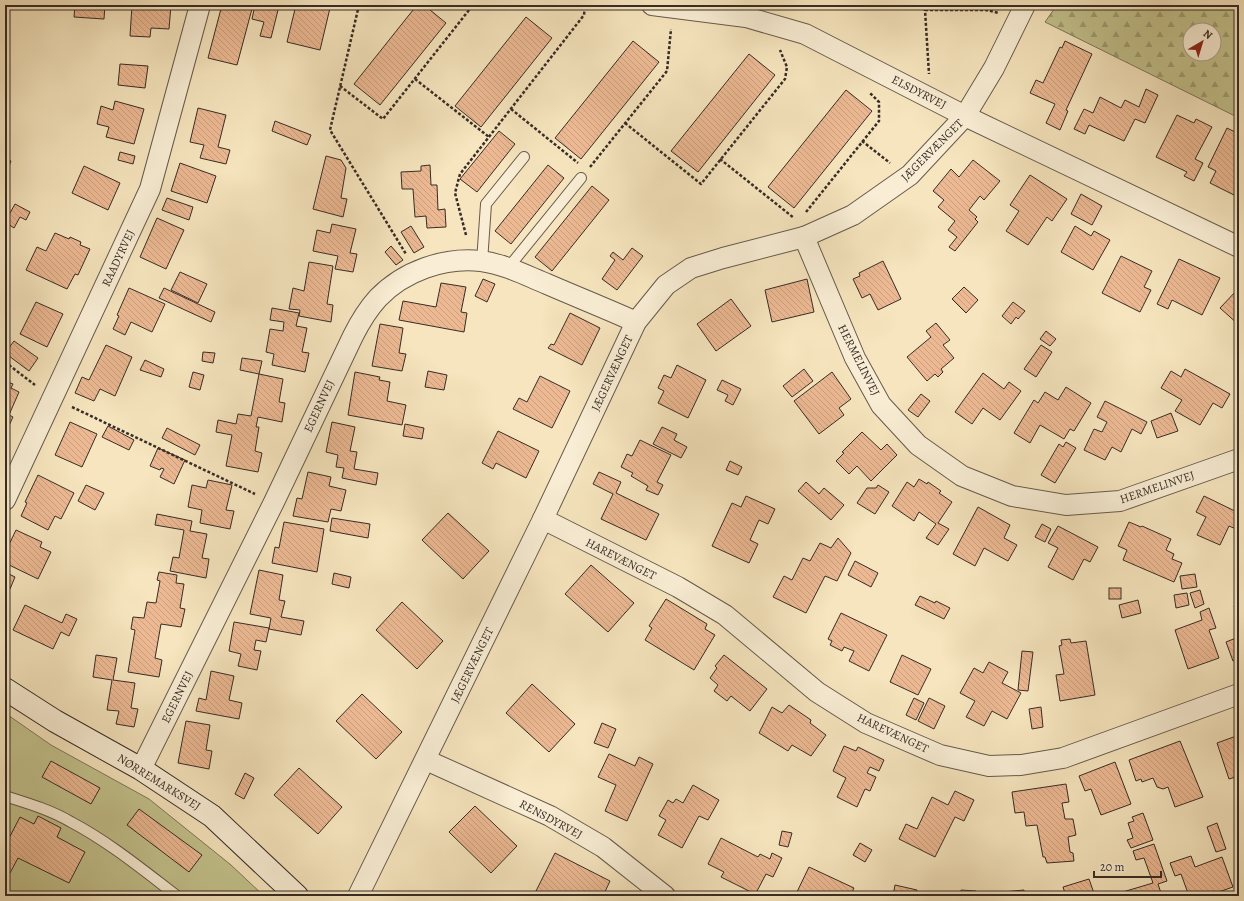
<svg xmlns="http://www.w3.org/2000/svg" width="1244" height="901" font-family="Alegreya,serif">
	<defs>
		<pattern id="forest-firs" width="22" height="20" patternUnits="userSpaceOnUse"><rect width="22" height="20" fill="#c3c28d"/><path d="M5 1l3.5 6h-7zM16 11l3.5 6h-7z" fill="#9f9e73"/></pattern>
		<pattern id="building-back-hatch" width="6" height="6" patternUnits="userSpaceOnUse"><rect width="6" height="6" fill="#ecb993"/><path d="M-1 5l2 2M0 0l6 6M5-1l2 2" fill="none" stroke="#cb9f7f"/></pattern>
	</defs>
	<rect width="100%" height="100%" fill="#f6e5be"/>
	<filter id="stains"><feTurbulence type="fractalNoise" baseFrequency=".005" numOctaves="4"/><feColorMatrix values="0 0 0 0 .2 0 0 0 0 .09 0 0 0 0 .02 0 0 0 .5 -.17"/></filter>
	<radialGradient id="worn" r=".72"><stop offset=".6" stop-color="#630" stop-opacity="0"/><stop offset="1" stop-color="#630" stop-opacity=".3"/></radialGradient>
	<!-- forest -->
	<path fill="url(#forest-firs)" stroke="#7d775a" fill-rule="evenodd" d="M1057,5H1239V118L1045,22ZM1190,30H1214V54H1190Z"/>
	<!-- park -->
	<polygon fill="#c3c28d" stroke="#7d775a" points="5,713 51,745 149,799 231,865 264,896 5,896"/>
	<!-- building -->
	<g fill="url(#building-back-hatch)" stroke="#372c26">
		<polygon points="75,5 105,5 104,19 74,17"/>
		<polygon points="109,5 118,5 117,9 109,8"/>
		<polygon points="132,5 171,5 169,29 151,28 150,37 130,36"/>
		<polygon points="222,5 253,5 237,65 208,58"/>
		<polygon points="255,5 279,6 271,38 260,36 264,22 252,19"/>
		<polygon points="296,5 317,5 330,8 320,50 287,42"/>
		<polygon points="417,5 424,5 446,23 380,105 354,84"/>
		<polygon points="526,17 552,38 481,127 455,106"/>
		<polygon points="633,41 659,62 581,159 555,138"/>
		<polygon points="1065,41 1092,54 1066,110 1068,111 1060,130 1046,123 1055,104 1030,93 1036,80 1043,83 1060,47 1062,48"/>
		<polygon points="749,54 775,75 698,172 671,151"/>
		<polygon points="120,64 148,66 145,88 118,85"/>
		<polygon points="1146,89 1158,95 1145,123 1135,119 1124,141 1089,125 1085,134 1074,129 1084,109 1093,113 1100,97 1121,108 1125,100 1139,107"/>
		<polygon points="846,90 872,111 794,208 768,187"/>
		<polygon points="115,101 144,109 134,144 106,137 109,127 97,124 101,106 113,110"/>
		<polygon points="198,108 226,115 218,147 230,150 226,164 200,158 204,145 190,142"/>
		<polygon points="1177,115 1194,123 1196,119 1212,127 1195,159 1203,163 1194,181 1184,176 1187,172 1156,157"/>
		<polygon points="275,121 311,135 307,145 272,131"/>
		<polygon points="1227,128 1239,134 1239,148 1234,158 1239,160 1239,193 1236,191 1234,195 1210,183 1216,171 1208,167"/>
		<polygon points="499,131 515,144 477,192 460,179"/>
		<polygon points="120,152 135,156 133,164 118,160"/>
		<polygon points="326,156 341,160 346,168 341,198 347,199 343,217 313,209"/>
		<polygon points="5,159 11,161 6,174 5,173"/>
		<polygon points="973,160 1000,181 984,200 980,196 969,210 977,217 975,219 978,222 955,251 949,247 957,237 948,230 955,221 938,207 944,200 933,191 951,169 959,177"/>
		<polygon points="180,163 216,176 207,203 171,191"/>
		<polygon points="430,165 431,185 437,185 438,210 445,209 446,227 427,228 426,216 415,217 413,189 402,189 401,172 421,171 421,166"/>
		<polygon points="548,165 564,178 511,244 495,231"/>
		<polygon points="84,166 120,183 108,210 72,193"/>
		<polygon points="1030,175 1067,199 1052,221 1047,217 1028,245 1006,231 1019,211 1010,205"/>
		<polygon points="592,186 609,200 552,271 535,257"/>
		<polygon points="1081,194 1102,206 1092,225 1071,214"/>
		<polygon points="167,198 193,207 189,220 162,210"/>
		<polygon points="15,204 30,212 26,220 20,217 14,228 5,222"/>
		<polygon points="157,218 184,230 166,269 140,257"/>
		<polygon points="332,224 356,229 350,253 357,254 353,272 335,269 338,256 313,251 317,230 330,233"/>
		<polygon points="411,226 424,247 414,253 401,232"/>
		<polygon points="1075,226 1091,236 1094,231 1110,240 1093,270 1061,252"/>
		<polygon points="55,233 69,239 70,237 81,242 80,245 90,249 78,275 75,274 67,289 26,270 37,247 46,251"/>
		<polygon points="391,246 403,260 396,265 385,252"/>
		<polygon points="632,248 643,256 617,290 602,279 615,260 610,256 613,252 623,260"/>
		<polygon points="1121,256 1152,271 1144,287 1151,290 1140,312 1102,293"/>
		<polygon points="1179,259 1220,278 1202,315 1172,300 1168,309 1157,304"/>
		<polygon points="883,261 901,299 878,310 870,294 862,298 853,279 860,276 859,273"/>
		<polygon points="309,262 333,266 327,304 333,305 331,322 299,316 300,310 289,309 293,288 304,291"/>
		<polygon points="180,272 207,284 198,303 171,290"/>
		<polygon points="483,279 495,284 487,302 475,296"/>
		<polygon points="807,279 814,312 772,322 765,290"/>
		<polygon points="441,283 466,287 461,312 467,313 464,332 399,320 403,301 436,307"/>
		<polygon points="964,287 978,300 966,313 952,299"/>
		<polygon points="129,288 165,304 152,332 131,322 125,335 113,329 119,316 117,315"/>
		<polygon points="164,288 215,312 211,322 159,298"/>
		<polygon points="1238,289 1239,290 1239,325 1220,308"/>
		<polygon points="731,299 751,326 716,351 697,324"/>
		<polygon points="36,302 63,314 47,347 20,334"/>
		<polygon points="1013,302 1025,311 1018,319 1016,317 1011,324 1002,316"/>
		<polygon points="272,308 299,313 296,326 307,328 302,352 309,353 305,372 272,365 274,354 266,352 270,329 283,331 284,322 270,320"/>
		<polygon points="570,313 600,328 582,365 548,348 551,344 554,345"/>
		<polygon points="936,323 950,340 943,345 954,358 941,369 943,372 938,377 935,374 927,381 907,357 931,337 926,331"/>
		<polygon points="380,324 403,328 399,353 406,354 402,371 372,366"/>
		<polygon points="1046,331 1056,339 1050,346 1040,339"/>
		<polygon points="14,341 38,358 29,371 5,353"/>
		<polygon points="106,345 132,357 115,396 100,389 94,401 75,393 82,377 89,380"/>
		<polygon points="1041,345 1052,352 1036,377 1024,369"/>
		<polygon points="203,352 215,353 213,363 202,361"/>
		<polygon points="242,358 262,361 259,374 240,370"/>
		<polygon points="145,360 164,369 161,377 140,370"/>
		<polygon points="677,365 706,380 688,418 658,403 664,391 658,388 664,375 671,378"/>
		<polygon points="804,369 813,381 792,397 783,386"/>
		<polygon points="1185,369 1230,394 1222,408 1213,403 1200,425 1175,411 1182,400 1161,388 1171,371 1181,377"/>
		<polygon points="428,371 447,375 444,390 425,387"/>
		<polygon points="193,372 204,375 200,390 189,387"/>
		<polygon points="355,372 380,377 379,380 390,382 387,401 406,405 402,425 348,415"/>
		<polygon points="832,372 851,399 839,408 844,415 819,434 794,401"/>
		<polygon points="983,373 1004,389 1009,382 1021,391 1000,420 983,408 972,424 955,412"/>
		<polygon points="259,374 283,379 279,402 285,403 282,422 258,417 256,427 259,427 255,451 262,453 258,472 226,466 232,435 216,432 218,420 236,424 238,414 251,416"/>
		<polygon points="540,376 570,391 552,428 513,409 519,398 527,402"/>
		<polygon points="722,380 741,389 733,405 725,401 728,395 717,390"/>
		<polygon points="5,381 13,384 11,388 19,392 9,415 13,417 5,434"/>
		<polygon points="1066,387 1091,403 1074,431 1070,429 1064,439 1040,425 1030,443 1014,433 1034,400 1038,403 1045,392 1058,400"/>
		<polygon points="921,394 930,401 918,417 908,410"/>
		<polygon points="1105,401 1147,422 1141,434 1132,429 1121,452 1112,447 1105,460 1084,450 1094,429 1102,432 1107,422 1097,417"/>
		<polygon points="1171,413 1178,431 1157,438 1151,421"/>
		<polygon points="70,422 97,434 82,467 55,455"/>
		<polygon points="332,422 355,427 350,451 357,452 354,469 378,473 376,485 342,478 344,468 336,467 338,455 326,452"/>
		<polygon points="405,424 424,428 422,439 403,436"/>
		<polygon points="108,426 134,440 129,450 102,437"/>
		<polygon points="662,427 677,434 674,440 687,447 681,458 653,444"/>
		<polygon points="167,428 200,445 195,455 162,438"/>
		<polygon points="498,431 539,451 526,478 496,463 493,469 482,463"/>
		<polygon points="862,432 881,450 887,444 897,455 871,481 857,466 849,474 836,461 844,453 842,452"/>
		<polygon points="640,440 671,455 657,482 663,485 658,495 646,490 648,486 631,476 633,473 621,467 627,454 632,456"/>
		<polygon points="1066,442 1076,448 1055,483 1041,475 1059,444 1063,447"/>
		<polygon points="158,448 185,460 174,484 160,477 164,469 161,468 160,470 150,466"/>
		<polygon points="730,461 742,467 738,475 726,470"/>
		<polygon points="308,472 331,477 329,486 346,490 341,511 331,509 328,522 293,516 297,498 302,499"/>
		<polygon points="599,472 621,482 616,493 659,514 646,540 601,519 613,494 593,484"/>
		<polygon points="38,475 74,493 61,519 55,516 48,530 21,516 27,503 25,502"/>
		<polygon points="919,479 927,484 928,482 941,491 939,493 952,502 938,523 949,529 938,545 926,538 936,524 919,512 914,521 892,506 907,482 914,487"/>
		<polygon points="208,480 232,485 226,510 234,511 230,529 200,523 202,510 188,507 192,485 206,488"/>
		<polygon points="806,482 819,494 824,488 844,505 831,520 798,491"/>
		<polygon points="86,485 104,493 95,510 78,501"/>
		<polygon points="878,485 889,492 875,514 857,503 867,488 876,488"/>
		<polygon points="746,496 775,509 768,524 759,520 750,540 758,544 749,563 712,546 732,503 741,507"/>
		<polygon points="1204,496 1239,513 1239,523 1236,529 1229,526 1220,545 1197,535 1206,517 1196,512"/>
		<polygon points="978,507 1010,525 1004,538 1017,545 1008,561 984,548 975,566 953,554"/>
		<polygon points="448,513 489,551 463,579 422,540"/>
		<polygon points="157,514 192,521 190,531 207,534 202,558 209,559 206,578 170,571 173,557 179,558 184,530 155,525"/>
		<polygon points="332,518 370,524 368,538 330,531"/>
		<polygon points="284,522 324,529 317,572 272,563 275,547 279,548"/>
		<polygon points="1129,522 1141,527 1142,526 1171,539 1166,550 1174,554 1172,559 1182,563 1174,582 1123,560 1127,550 1118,546"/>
		<polygon points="1042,524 1051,529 1045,542 1035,537"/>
		<polygon points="1058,526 1098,547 1090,562 1084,559 1073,580 1048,567 1058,548 1048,543"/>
		<polygon points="16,530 42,542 40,547 51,552 38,579 5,563 5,553"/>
		<polygon points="838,538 851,553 837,581 825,576 806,613 773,597 784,576 792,580 803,558 810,561 820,543 831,548"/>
		<polygon points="855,561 878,573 871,587 848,575"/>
		<polygon points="591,565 634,603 608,632 565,594"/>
		<polygon points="259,570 283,575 279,600 285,601 281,617 304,621 301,635 269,629 271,618 250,614"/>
		<polygon points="5,572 15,577 10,589 5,586"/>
		<polygon points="159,572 177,575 176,583 184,584 180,608 185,609 181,627 161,624 155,658 162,660 159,677 128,672 135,630 131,629 133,617 144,618 147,602 156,603 160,581 157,580"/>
		<polygon points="334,573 351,577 349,588 332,584"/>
		<polygon points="1195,574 1197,587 1182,589 1180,576"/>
		<rect x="1109" y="588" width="12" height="11"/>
		<polygon points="1200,590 1204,604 1195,608 1190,593"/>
		<polygon points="1187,593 1189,605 1176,608 1174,595"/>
		<polygon points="920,596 935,603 936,601 950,608 944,619 915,605"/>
		<polygon points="666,599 707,624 705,629 715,635 694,670 645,640 652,628 649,626"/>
		<polygon points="1138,600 1141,613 1122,618 1119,605"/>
		<polygon points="402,602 443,641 417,669 376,630"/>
		<polygon points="1239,604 1239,620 1234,606"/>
		<polygon points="25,605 62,623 66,614 77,619 69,636 61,632 53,649 13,630"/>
		<polygon points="1209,608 1216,628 1209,630 1219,658 1188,669 1175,630 1202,620 1200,612"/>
		<polygon points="841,613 887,635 869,671 849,661 854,651 844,647 842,651 830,645 832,641 828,639"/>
		<polygon points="234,622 269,628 266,642 256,640 254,650 261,651 257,670 238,666 241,654 229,651"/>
		<polygon points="1236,638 1239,645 1239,659 1233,661 1226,642"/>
		<polygon points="1070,639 1071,643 1086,641 1095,695 1060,701 1056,675 1064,674 1059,646 1062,645 1061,640"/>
		<polygon points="1022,651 1033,652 1028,691 1018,690"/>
		<polygon points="96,655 117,658 113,680 135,683 131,708 138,709 134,727 116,724 119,711 107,710 112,680 93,677"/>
		<polygon points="724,655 767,689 750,711 731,696 727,701 714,691 718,685 710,678 717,668 715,666"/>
		<polygon points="902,655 931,669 918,695 890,682"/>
		<polygon points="989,662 1008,672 1002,683 1021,693 1007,719 992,711 984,726 966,717 975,701 960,693 974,668 983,673"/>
		<polygon points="211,671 234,676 229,700 242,703 239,719 196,711 199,698 206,700"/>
		<polygon points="532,684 575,724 549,752 506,713"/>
		<polygon points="362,694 402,732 376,759 336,721"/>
		<polygon points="914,698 924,703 916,720 906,715"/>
		<polygon points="929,698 945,706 934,729 918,721"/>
		<polygon points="789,705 811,720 810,723 826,735 811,756 792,745 788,751 759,733 772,707 782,713"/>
		<polygon points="1041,707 1043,727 1032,729 1029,709"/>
		<polygon points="186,721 210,725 206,750 212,751 209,769 178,763"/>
		<polygon points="602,723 616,729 608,748 594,743"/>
		<polygon points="1239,735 1239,776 1229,779 1217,743"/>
		<polygon points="1180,741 1203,797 1175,807 1168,787 1163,789 1157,787 1153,778 1142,782 1141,779 1136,781 1129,760"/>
		<polygon points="844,746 856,751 858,747 884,760 879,771 870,767 867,773 876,777 870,791 865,789 857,807 837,797 846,778 833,771"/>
		<polygon points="609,754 635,766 639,757 653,764 627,821 605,811 616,785 598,777"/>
		<polygon points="51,761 100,788 91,804 42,777"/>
		<polygon points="1115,762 1131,804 1101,815 1091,789 1085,791 1079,776"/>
		<polygon points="299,768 342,807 318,834 274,795"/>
		<polygon points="245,773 254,778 244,799 235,794"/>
		<polygon points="1066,784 1069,802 1062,803 1065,819 1073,819 1076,835 1068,837 1070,852 1073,853 1074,861 1047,863 1045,857 1043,857 1037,825 1026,826 1024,812 1015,813 1012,792"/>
		<polygon points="693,785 719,800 708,820 699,816 682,848 658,835 666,820 659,816 668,800 673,803 676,799 683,803"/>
		<polygon points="955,791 974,800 964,821 955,817 935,857 899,839 906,824 917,829 932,797 948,805"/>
		<polygon points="475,806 517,846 491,873 449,832"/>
		<polygon points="139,809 202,855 189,872 127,825"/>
		<polygon points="1143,813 1153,840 1131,848 1127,840 1133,838 1128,823 1134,821 1132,817"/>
		<polygon points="38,816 61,828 57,837 85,852 69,883 18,858 10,873 5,870 5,846 20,817 34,824"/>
		<polygon points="1217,823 1226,849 1216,852 1207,827"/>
		<polygon points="782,831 792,833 788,847 779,845"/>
		<polygon points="721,838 758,857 760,854 770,859 772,853 782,858 773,877 766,874 756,893 762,896 749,896 751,892 721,877 724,872 708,864"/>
		<polygon points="860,843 872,850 865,862 853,855"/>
		<polygon points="1154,844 1167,881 1158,884 1162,896 1117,896 1116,894 1153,883 1144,858 1136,860 1133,851"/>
		<polygon points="555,853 610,881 603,896 546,896 536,891"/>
		<polygon points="1191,856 1195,867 1222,857 1233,887 1207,896 1189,896 1181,874 1175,876 1170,863"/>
		<polygon points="809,867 854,888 850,896 836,896 829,892 827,896 787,896 788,893 795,896"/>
		<polygon points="1089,879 1095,896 1066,896 1063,887"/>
		<polygon points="895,885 917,890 916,896 893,896"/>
		<polygon points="961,890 976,891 975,896 960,896"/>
		<polygon points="1024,890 1024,896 1003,896 1003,892"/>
	</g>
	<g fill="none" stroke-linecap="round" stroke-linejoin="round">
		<!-- lane casing -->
		<g stroke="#675a4c" stroke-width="12">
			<g id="lane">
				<polyline points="482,262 486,204 524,157"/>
				<polyline points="508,268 581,178"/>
				<path d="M5,796C27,803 51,810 71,822C109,842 143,870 177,896"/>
			</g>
		</g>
		<!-- street casing -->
		<g stroke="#675a4c" stroke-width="22">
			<g id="street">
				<polyline points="652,5 746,17 805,34 965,116 1239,247"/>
				<polyline points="804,237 855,358 881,405 918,445 962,476 1012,496 1066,505 1120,501 1239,459"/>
				<polyline points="5,500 150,189 200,5"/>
				<polyline points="543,519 678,587 725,615 817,692 866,723 940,755 989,766 1021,765 1063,758 1239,694"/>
				<polyline points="426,760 550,816 603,847 665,896"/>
				<path d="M141,769L274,502L353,336C360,322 368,309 378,298C404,271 444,257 481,261C504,264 525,275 547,284C577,297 607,309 636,322"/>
				<polyline points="358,896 543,519 636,322 666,285 691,268 723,258 804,237 853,215 910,175 965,116 994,68 1025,5"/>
			</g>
		</g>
		<!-- secondary casing -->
		<g stroke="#372c26" stroke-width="24">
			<polyline id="secondary" points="5,689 55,721 141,769 212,816 297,896"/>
		</g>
		<!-- path -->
		<g stroke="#372c26" stroke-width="2.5" stroke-dasharray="3 2" stroke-linecap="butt">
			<polyline points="359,5 330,130 406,254"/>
			<polyline points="920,5 925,10 929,74"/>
			<polyline points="925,10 986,10 999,13"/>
			<polyline points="415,79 489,137"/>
			<polyline points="340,86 383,119 473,5"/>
			<polyline points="511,109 578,163"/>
			<polyline points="625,123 701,184 785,79 787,67 780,50"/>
			<polyline points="862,141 890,163"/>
			<polyline points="720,159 794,218"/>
			<polyline points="590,167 667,71 671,29"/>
			<polyline points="806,212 879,121 879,102 869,92"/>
			<polyline points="466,235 455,193 460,174 584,15 585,5"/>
			<polyline points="5,362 35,385"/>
			<polyline points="72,407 255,494"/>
		</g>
		<!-- lane -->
		<use href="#lane" stroke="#f9eed5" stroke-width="10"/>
		<!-- street -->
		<use href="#street" stroke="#f9eed5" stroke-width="20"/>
		<!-- secondary -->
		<use href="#secondary" stroke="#f9eed5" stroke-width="22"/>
	</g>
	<g text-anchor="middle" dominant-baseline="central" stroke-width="3" stroke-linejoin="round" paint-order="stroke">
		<!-- street labels -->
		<g font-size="12" fill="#372c26" stroke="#f9eed5">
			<text transform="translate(919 92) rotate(27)">ELSDYRVEJ</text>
			<text transform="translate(932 150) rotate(-45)">JÆGERVÆNGET</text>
			<text transform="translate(118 258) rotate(-65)">RAADYRVEJ</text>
			<text transform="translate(859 360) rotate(63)">HERMELINVEJ</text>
			<text transform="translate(612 373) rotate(-65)">JÆGERVÆNGET</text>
			<text transform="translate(319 406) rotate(-65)">EGERNVEJ</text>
			<text transform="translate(1157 487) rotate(-19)">HERMELINVEJ</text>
			<text transform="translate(621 559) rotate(27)">HAREVÆNGET</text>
			<text transform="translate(472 665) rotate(-64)">JÆGERVÆNGET</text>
			<text transform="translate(177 697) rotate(-64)">EGERNVEJ</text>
			<text transform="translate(893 733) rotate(25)">HAREVÆNGET</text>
			<text transform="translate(159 782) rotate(32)">NØRREMARKSVEJ</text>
			<text transform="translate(551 819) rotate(28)">RENSDYRVEJ</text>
		</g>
	</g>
	<!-- margin -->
	<rect width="1244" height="901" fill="none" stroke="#f6e5be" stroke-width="20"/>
	<rect x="6" y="6" width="1232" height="889" fill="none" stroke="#372c26" stroke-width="2"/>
	<rect x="10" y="10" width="1224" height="881" fill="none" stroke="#372c26"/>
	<!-- north arrow -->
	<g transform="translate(1202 42) rotate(38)"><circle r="19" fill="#f9eed5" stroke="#aba08f"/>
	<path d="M0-3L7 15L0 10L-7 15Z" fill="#8f2418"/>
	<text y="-6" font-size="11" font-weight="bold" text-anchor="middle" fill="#372c26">N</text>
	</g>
	<!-- scale -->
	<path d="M1094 871v6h67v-6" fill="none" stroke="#372c26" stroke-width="2"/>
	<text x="1100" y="871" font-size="12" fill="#372c26" stroke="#f9eed5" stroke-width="3" paint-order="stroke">20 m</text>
	<rect width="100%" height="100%" filter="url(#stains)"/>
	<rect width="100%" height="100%" fill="url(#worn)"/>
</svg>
